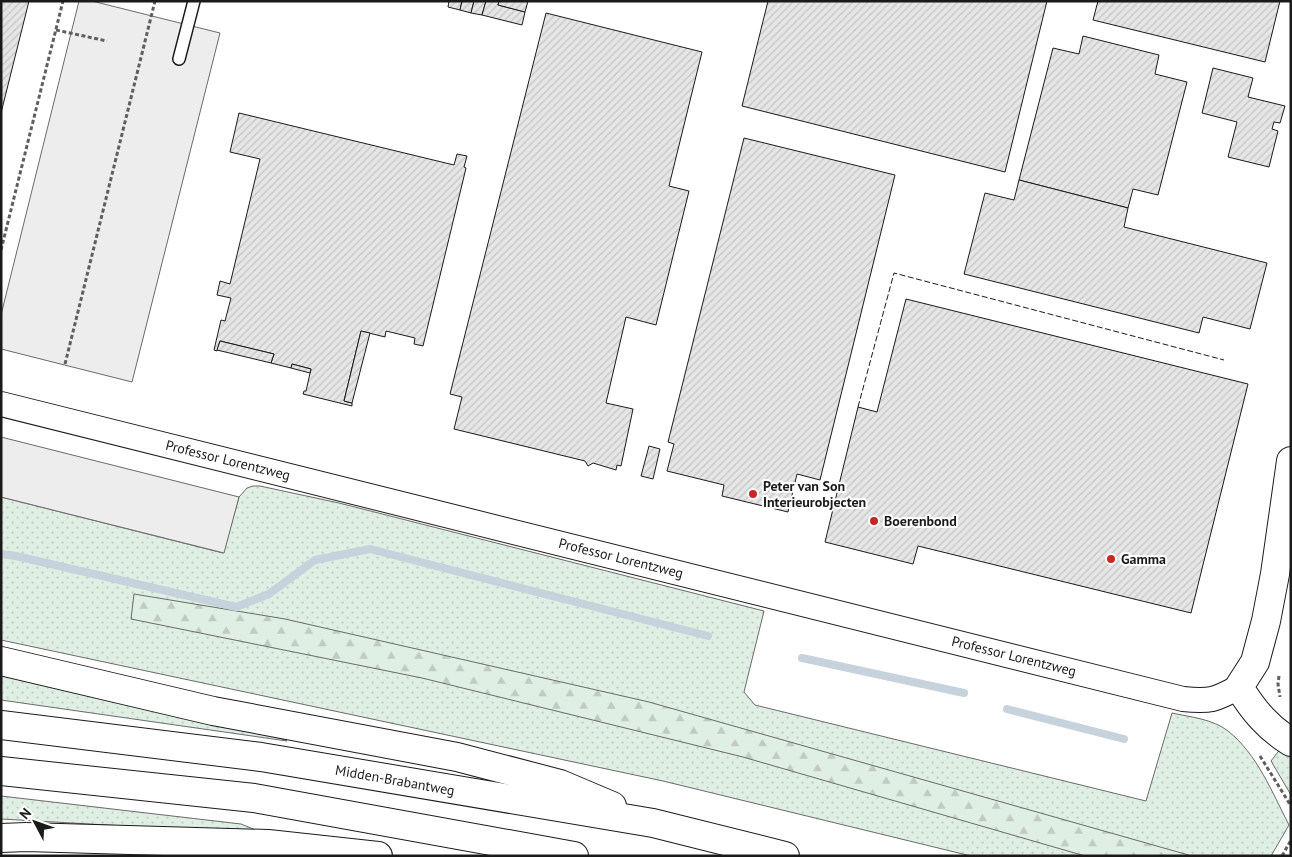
<svg xmlns="http://www.w3.org/2000/svg" width="1292" height="857" font-family="'PT Sans',sans-serif">
	<defs>
		<pattern id="grass-dots" width="8" height="8" patternUnits="userSpaceOnUse" patternTransform="scale(1.25)"><rect width="8" height="8" fill="#e0efe3"/><path d="M2 2h.1M6 6h.1" fill="none" stroke="#c0ccc2" stroke-width="1.8" stroke-linecap="round"/></pattern>
		<pattern id="forest-firs" width="22" height="20" patternUnits="userSpaceOnUse" patternTransform="scale(1.25)"><rect width="22" height="20" fill="#e0efe3"/><path d="M5 1l3.5 6h-7zM16 11l3.5 6h-7z" fill="#c0ccc2"/></pattern>
		<pattern id="building-hatch" width="6" height="6" patternUnits="userSpaceOnUse" patternTransform="scale(1.25)"><rect width="6" height="6" fill="#e6e6e6"/><path d="M-1 1l2-2M0 6l6-6M5 7l2-2" fill="none" stroke="#c5c5c5"/></pattern>
	</defs>
	<rect width="100%" height="100%" fill="#fff"/>
	<!-- grass -->
	<g fill="url(#grass-dots)" stroke="#6a6a6a">
		<path d="M253,486H260L339,503L764,611L744,692L755,705L1146,801L1172,713C1190,717 1213,719 1228,731C1257,754 1272,792 1289,825L1271,856H971L663,781L1,640V497L223,553L239,497L247,488Z"/>
		<polygon points="1,672 243,724 287,741 1,700"/>
		<polygon points="1281,748 1291,758 1291,795 1271,761"/>
		<polygon points="1,796 241,824 266,834 1,819"/>
	</g>
	<!-- forest -->
	<polygon fill="url(#forest-firs)" stroke="#6a6a6a" points="134,594 285,619 649,702 1192,856 1085,856 743,757 422,678 131,619"/>
	<!-- parking -->
	<g fill="#ededed" stroke="#6a6a6a">
		<polygon points="79,1 92,1 220,33 132,382 1,349 1,315"/>
		<polygon points="1,437 239,497 224,553 1,497"/>
	</g>
	<g fill="none" stroke-linecap="round" stroke-linejoin="round">
		<!-- stream -->
		<g stroke="#c6d2dc" stroke-width="8">
			<polyline points="1,554 16,556 236,607 269,594 315,560 370,549 708,636"/>
			<polyline points="802,658 964,693"/>
			<polyline points="1007,709 1124,739"/>
		</g>
	</g>
	<!-- building -->
	<g fill="url(#building-hatch)" stroke="#1a1a1a">
		<polygon points="1,1 29,1 1,113"/>
		<polygon points="449,1 462,1 460,10 448,7"/>
		<polygon points="462,1 474,1 471,13 460,10"/>
		<polygon points="474,1 486,1 482,15 471,13"/>
		<polygon points="486,1 499,1 498,5 525,12 522,25 482,15"/>
		<polygon points="499,1 528,1 525,12 498,5"/>
		<polygon points="768,1 1047,1 1005,172 742,106"/>
		<polygon points="1098,1 1280,1 1265,62 1093,20"/>
		<polygon points="546,13 702,52 669,186 689,191 656,325 626,317 606,403 633,409 621,466 617,465 616,470 593,463 588,466 585,461 454,429 462,397 450,394"/>
		<polygon points="1083,36 1159,55 1155,74 1187,82 1158,195 1133,189 1128,208 1019,180 1053,48 1079,54"/>
		<polygon points="1213,68 1253,78 1248,97 1285,106 1280,123 1274,122 1272,129 1278,131 1269,167 1228,157 1237,122 1202,113"/>
		<polygon points="239,113 454,165 457,154 467,156 464,167 466,168 423,346 414,344 415,338 386,331 385,337 361,331 344,401 352,403 352,406 303,394 304,391 306,391 311,369 292,364 291,368 271,363 274,354 220,341 217,351 214,350 221,320 225,321 231,298 217,295 220,281 230,284 260,159 230,152"/>
		<polygon points="744,138 895,175 820,480 797,474 788,512 722,496 724,485 667,471 674,444 668,442"/>
		<polygon points="1019,180 1128,208 1124,227 1267,263 1250,329 1203,317 1199,333 964,274 985,193 1014,200"/>
		<polygon points="906,299 1248,384 1191,613 918,546 913,564 825,542 858,407 877,412"/>
		<polygon points="361,331 370,333 352,403 344,401"/>
		<polygon points="220,341 274,354 271,363 217,350"/>
		<polygon points="292,364 311,369 310,373 291,368"/>
		<polygon points="649,446 660,449 653,479 641,476"/>
	</g>
	<g fill="none" stroke-linecap="round" stroke-linejoin="round">
		<!-- lane casing -->
		<g stroke="#1a1a1a" stroke-width="14">
			<polyline id="lane" points="179,59 194,1"/>
		</g>
		<!-- street casing -->
		<g stroke="#1a1a1a" stroke-width="26">
			<path id="street" d="M1,404L1183,699C1210,702 1215,700 1239,687"/>
		</g>
		<!-- secondary casing -->
		<g stroke="#1a1a1a" stroke-width="30">
			<path id="secondary" d="M1291,461L1275,574L1266,621L1255,662L1239,687C1253,710 1268,728 1291,742"/>
		</g>
		<!-- highway casing -->
		<g stroke="#1a1a1a" stroke-width="30">
			<g id="highway">
				<polyline points="1,661 213,711 457,757 560,784 612,806"/>
				<polyline points="1,725 261,757 653,823 785,856"/>
				<polyline points="1,771 254,798 574,856"/>
				<polyline points="1,838 26,837 268,844 378,856"/>
			</g>
		</g>
		<!-- path -->
		<g stroke="#5f5f5f" stroke-width="3" stroke-dasharray="4 2.5" stroke-linecap="butt">
			<polyline points="56,30 107,41"/>
			<polyline points="1,250 63,1"/>
			<polyline points="65,364 155,1"/>
			<polyline points="1279,676 1278,684 1280,697"/>
			<polyline points="1260,756 1291,806"/>
			<polyline points="1282,856 1291,840"/>
		</g>
		<!-- lane -->
		<use href="#lane" stroke="#fff" stroke-width="11"/>
		<!-- street -->
		<use href="#street" stroke="#fff" stroke-width="24"/>
		<!-- secondary -->
		<use href="#secondary" stroke="#fff" stroke-width="28"/>
		<!-- highway -->
		<use href="#highway" stroke="#fff" stroke-width="28"/>
		<!-- fence -->
		<polyline stroke="#1a1a1a" stroke-width="1" stroke-dasharray="6 2.5" stroke-linecap="butt" points="858,407 894,273 1224,360"/>
	</g>
	<!-- markers -->
	<g fill="#c62828" stroke="#fff" stroke-width="2">
		<circle cx="753" cy="494" r="5"/>
		<circle cx="874" cy="521" r="5"/>
		<circle cx="1111" cy="559" r="5"/>
	</g>
	<g text-anchor="middle" dominant-baseline="central" stroke-width="4" stroke-linejoin="round" paint-order="stroke">
		<!-- street labels -->
		<g font-size="14" fill="#1a1a1a" stroke="#fff">
			<text transform="translate(228 460) rotate(14)">Professor Lorentzweg</text>
			<text transform="translate(621 558) rotate(14)">Professor Lorentzweg</text>
			<text transform="translate(1014 656) rotate(14)">Professor Lorentzweg</text>
			<text transform="translate(395 780) rotate(10)">Midden-Brabantweg</text>
		</g>
		<!-- poi labels -->
		<g font-size="14" font-weight="bold" fill="#1a1a1a" stroke="#fff" text-anchor="start">
			<text x="763" y="486">Peter van Son<tspan x="763" dy="16">Interieurobjecten</tspan></text>
			<text x="884" y="521">Boerenbond</text>
			<text x="1121" y="559">Gamma</text>
		</g>
	</g>
	<!-- border -->
	<rect width="1292" height="857" fill="none" stroke="#1a1a1a" stroke-width="5"/>
	<!-- north arrow -->
	<g transform="translate(35 822) rotate(311)" stroke="#ffffff" stroke-width="4" paint-order="stroke">
	<path d="M0-4L9 19L0 12L-9 19Z" fill="#1a1a1a"/>
	<text y="-8" font-size="14" font-weight="bold" text-anchor="middle" fill="#1a1a1a">N</text>
	</g>
</svg>
